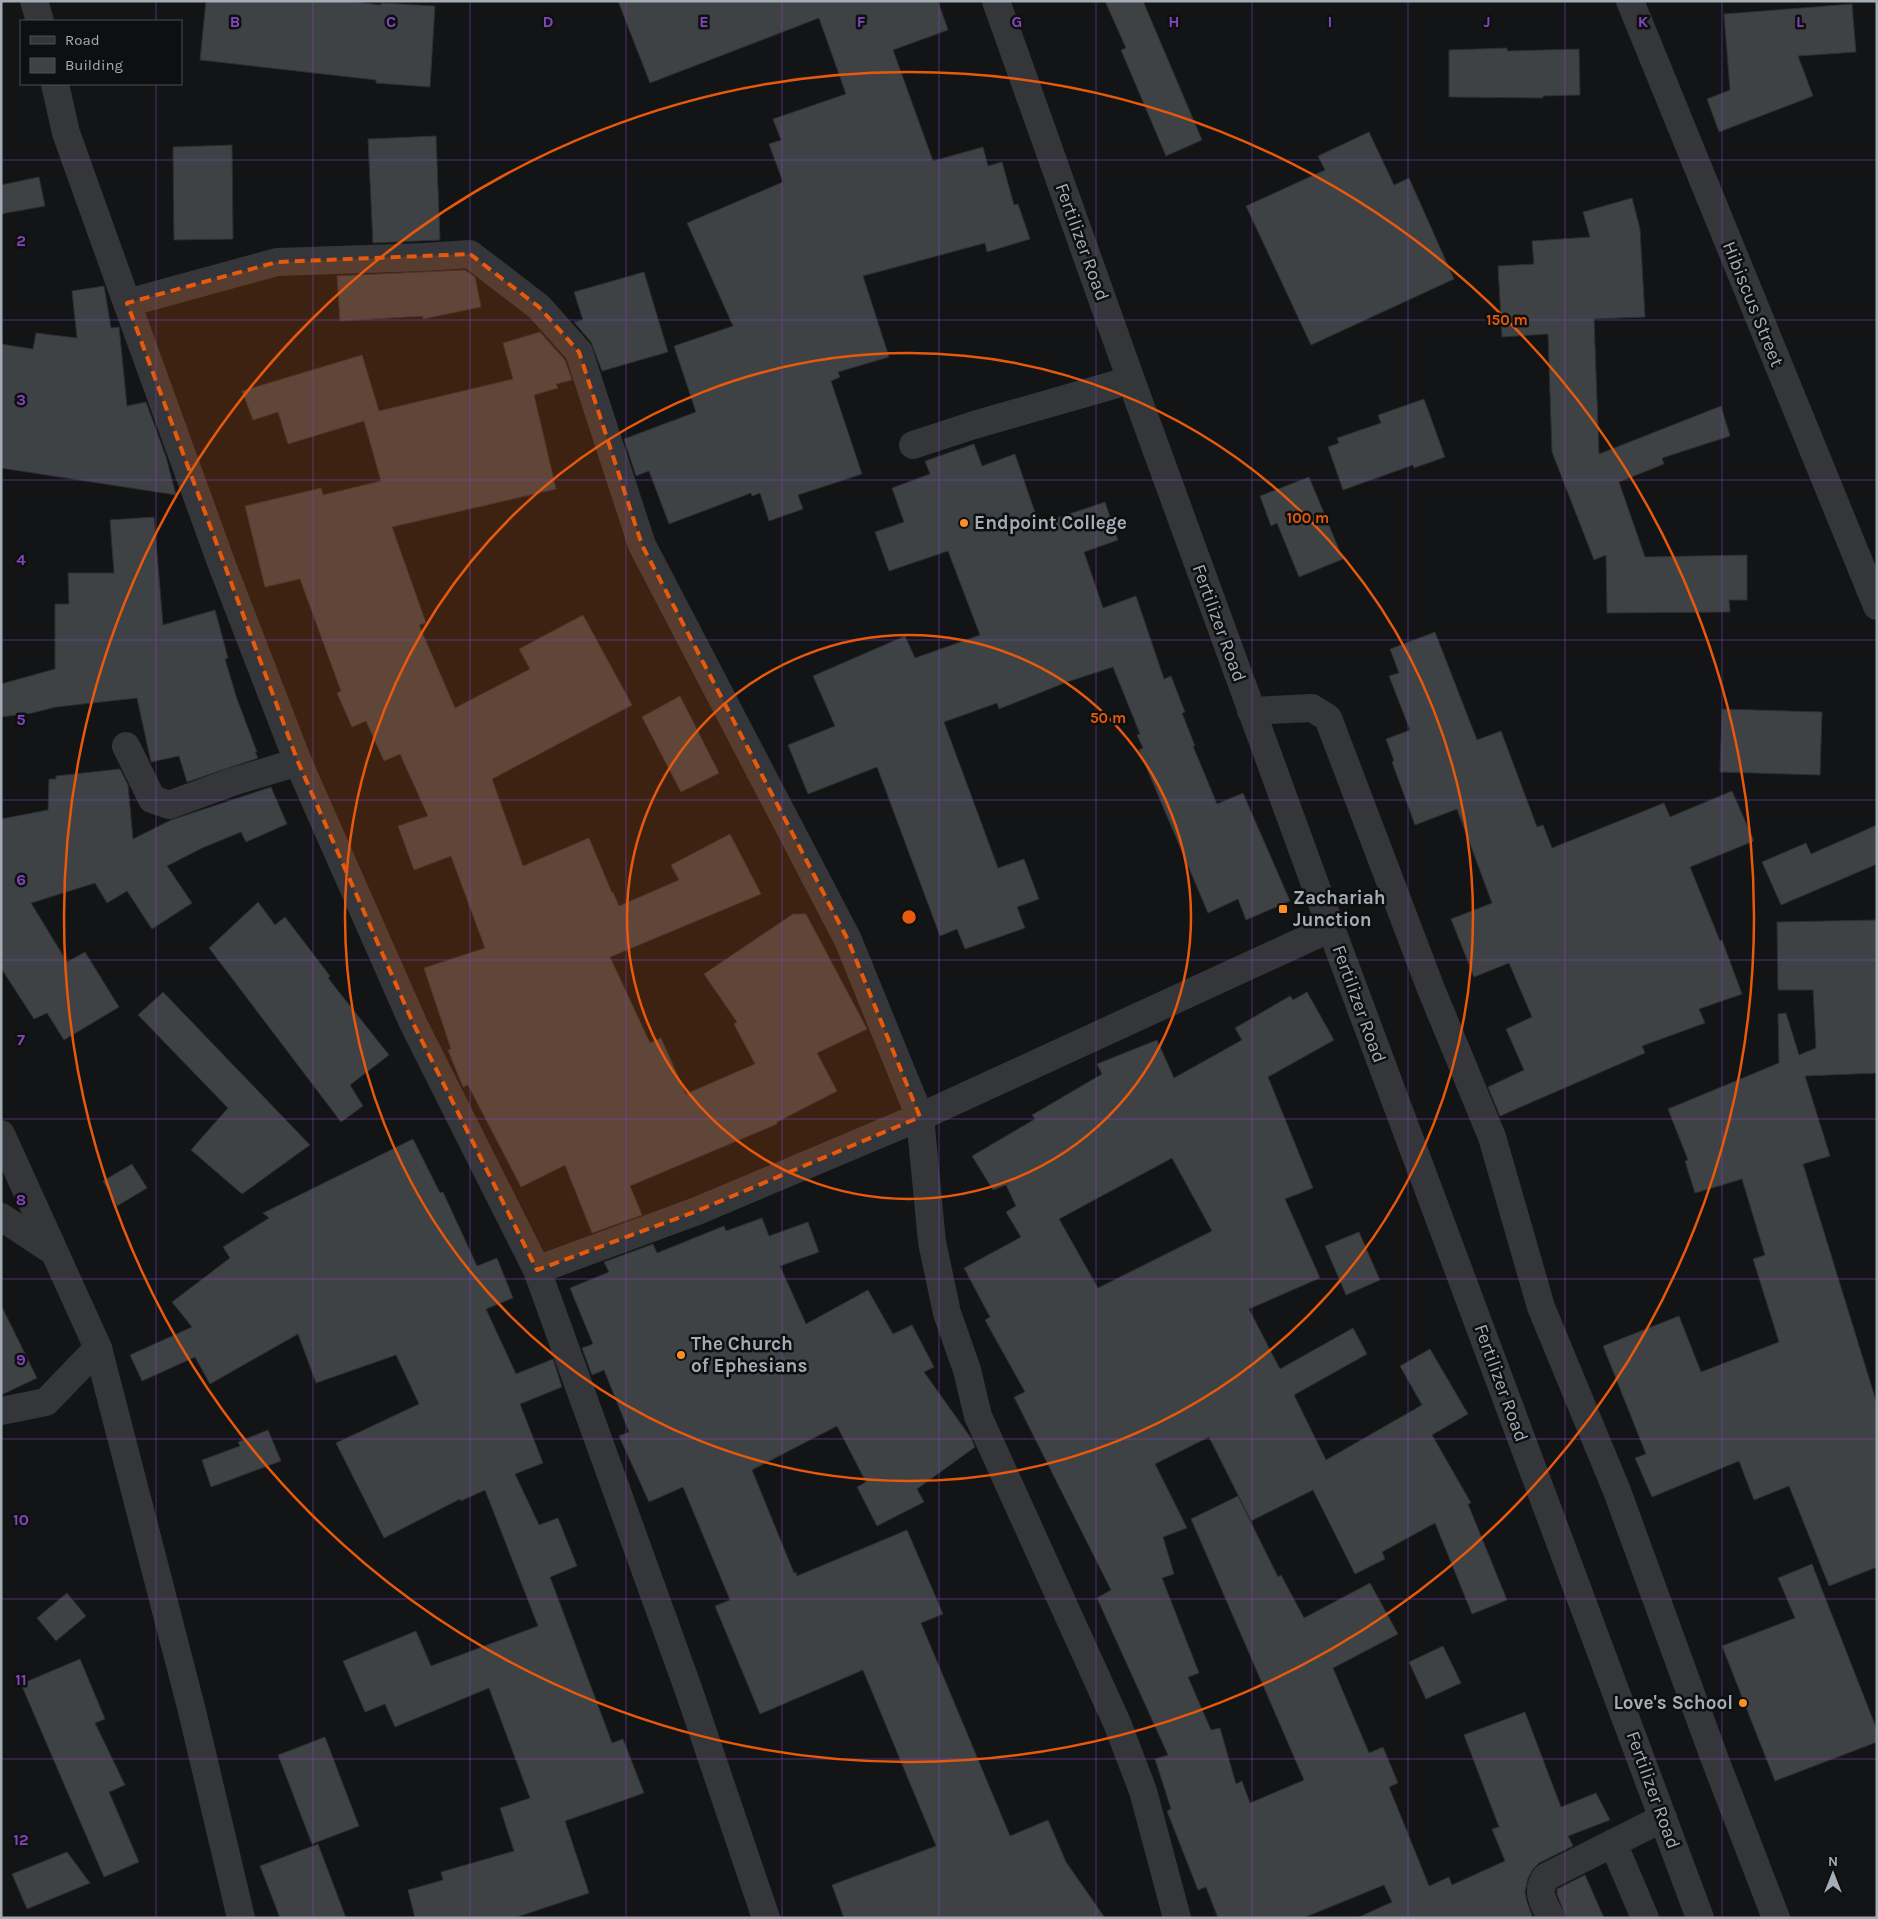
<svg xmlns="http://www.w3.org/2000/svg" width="1878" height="1919" font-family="Karla,sans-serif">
	<rect width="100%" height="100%" fill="#131415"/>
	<!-- building -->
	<g fill="#3f4245" stroke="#2d2e31" fill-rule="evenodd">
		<polygon points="206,1 349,1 381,5 381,3 435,6 430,87 376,83 376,80 200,60"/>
		<polygon points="618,1 938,1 948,30 893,50 933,161 983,147 988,166 1002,162 1014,205 1018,204 1030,239 987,252 985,243 863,276 889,357 838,372 840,377 831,381 862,474 798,495 803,509 769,521 760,493 752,496 751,493 669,524 649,471 636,476 624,439 696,412 674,346 733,326 687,223 783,182 769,144 781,140 773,119 846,94 819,18 650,83"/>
		<polygon points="1105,1 1143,1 1202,140 1166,156 1121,50 1126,48"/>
		<polygon points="1852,4 1856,52 1798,56 1813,96 1719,132 1707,99 1730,90 1724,14"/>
		<polygon points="1507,48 1507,51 1579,49 1580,95 1543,96 1543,98 1449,97 1449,50"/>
		<polygon points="1369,132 1394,185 1409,178 1454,279 1311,345 1246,206 1325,170 1318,156"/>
		<polygon points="436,136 440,240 373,243 368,139"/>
		<polygon points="232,145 233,239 174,240 173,147"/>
		<polygon points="39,177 45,206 1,214 1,185"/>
		<polygon points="1632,198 1640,229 1645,317 1594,319 1599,454 1721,406 1730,436 1662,458 1664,464 1619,482 1645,557 1747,555 1747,600 1729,600 1730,612 1607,613 1606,555 1594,560 1552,452 1548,334 1502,337 1498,266 1534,264 1532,241 1590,237 1583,212"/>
		<polygon points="465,270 475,277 481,307 423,319 423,316 340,321 337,276"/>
		<polygon points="644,272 668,352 602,371 591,342 574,322 583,320 574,292"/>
		<polygon points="104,286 111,328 119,327 127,406 146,402 166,457 176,495 1,468 1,344 33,349 36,333 77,338 72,291"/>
		<polygon points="540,332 565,360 572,380 556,384 558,388 534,395 556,489 392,527 426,623 419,625 455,708 530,669 519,649 583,615 632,705 492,779 523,866 589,838 612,893 613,892 619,906 679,880 671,865 730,834 761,894 610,957 650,1043 661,1038 686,1094 755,1064 734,1024 737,1022 704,974 793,914 806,914 867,1029 817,1053 837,1091 777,1122 777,1124 630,1186 642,1215 592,1233 565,1165 521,1187 468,1085 463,1087 448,1050 451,1049 424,968 485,948 451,856 414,870 398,826 428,816 400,754 384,761 366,721 352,727 337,693 341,691 300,579 265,587 245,506 321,488 323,495 381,481 364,421 288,444 278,412 253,420 242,391 362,355 379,411 513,379 503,343"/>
		<polygon points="1424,399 1445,457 1414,468 1413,465 1343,490 1328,447 1339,443 1337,438 1381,423 1378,415"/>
		<polygon points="974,444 982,466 1015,454 1039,524 1105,502 1118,540 1084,552 1103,608 1136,596 1164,679 1171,676 1185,712 1182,713 1195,746 1193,746 1217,804 1243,793 1290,901 1246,920 1238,899 1208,913 1139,750 1143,748 1137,735 1140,734 1113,667 1067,682 999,709 997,703 944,722 998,868 1024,859 1039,899 1017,907 1025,928 965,949 957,929 940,936 877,767 808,794 788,745 835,726 813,676 905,636 915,658 980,635 948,551 889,571 875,532 904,522 892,488 930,474 925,461"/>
		<polygon points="1309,477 1343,559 1299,577 1277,523 1271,526 1260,496"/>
		<polygon points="154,517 163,625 215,610 228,658 225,659 237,699 257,752 255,752 258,758 187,782 179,756 151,762 137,698 56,707 32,713 1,717 1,684 55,669 55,604 69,604 68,573 114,573 110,520"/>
		<polygon points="1435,632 1477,740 1501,731 1537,827 1543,825 1552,848 1664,803 1670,817 1732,791 1754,841 1690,867 1720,941 1722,940 1742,994 1699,1009 1705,1023 1642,1046 1645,1053 1500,1116 1488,1087 1524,1070 1506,1029 1532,1017 1509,963 1474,977 1451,919 1492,903 1457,809 1415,825 1392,762 1394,761 1386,739 1410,730 1389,676 1399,673 1390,649"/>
		<polygon points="680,696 719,773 681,792 642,717"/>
		<polygon points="1722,709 1822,712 1820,775 1720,772"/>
		<polygon points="120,769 128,785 133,839 171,820 271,787 287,824 246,842 241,832 202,848 167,866 192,903 152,929 127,891 107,903 95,883 31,903 67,962 85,952 119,1007 64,1040 47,1013 34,1019 1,968 1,819 48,810 49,779 56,779 56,776"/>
		<polygon points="1877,825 1877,864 1781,905 1762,862 1806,843 1811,854"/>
		<polygon points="258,902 275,925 285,917 330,976 328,978 389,1055 350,1085 363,1106 341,1122 209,948"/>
		<polygon points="1877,920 1877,1073 1805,1076 1830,1156 1803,1164 1877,1404 1877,1567 1829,1586 1789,1486 1754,1500 1739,1461 1652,1497 1635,1458 1646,1454 1603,1346 1679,1316 1701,1372 1779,1342 1753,1259 1765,1255 1742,1179 1695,1193 1685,1161 1688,1160 1668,1109 1779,1063 1778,1014 1786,1013 1799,1055 1816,1048 1813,990 1778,990 1777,922"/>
		<polygon points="163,992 310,1145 242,1194 191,1150 228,1108 138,1015"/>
		<path d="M1307,992L1334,1040L1268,1077L1313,1188L1285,1199L1320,1278L1249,1309L1280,1369L1353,1328L1367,1354L1294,1395L1326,1460L1422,1405L1400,1366L1430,1349L1468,1414L1432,1435L1471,1503L1468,1504L1507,1600L1472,1614L1435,1523L1382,1552L1385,1559L1355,1574L1313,1490L1251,1521L1209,1437L1155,1464L1187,1528L1163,1537L1174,1574L1162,1578L1199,1673L1188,1677L1211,1730L1220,1728L1236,1784L1242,1781L1250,1803L1304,1780L1191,1519L1238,1496L1278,1577L1281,1575L1304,1618L1370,1583L1398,1634L1333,1668L1369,1753L1383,1747L1398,1783L1389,1787L1429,1886L1449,1877L1452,1885L1505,1861L1492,1829L1499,1827L1464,1735L1525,1712L1561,1807L1596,1793L1610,1820L1568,1836L1573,1846L1539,1863L1533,1869L1528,1878L1525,1892L1527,1902L1533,1918H1357L1392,1902L1384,1885L1303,1918H1218L1206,1887L1198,1890L1167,1811L1171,1809L1155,1759L1168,1755L1097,1598L1111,1590L1014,1397L1025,1392L985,1320L990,1317L964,1268L1021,1237L1006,1212L1016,1206L1006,1185L993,1190L972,1156L1035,1119L1032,1115L1102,1074L1097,1064L1157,1040L1174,1078L1242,1040L1235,1028L1290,996L1293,1000ZM1172,1158L1212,1231L1098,1288L1059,1219Z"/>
		<polygon points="413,1139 440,1193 443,1192 477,1266 497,1258 513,1298 486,1309 516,1374 553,1359 562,1387 520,1404 543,1463 515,1474 539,1525 558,1518 577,1566 550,1577 612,1743 623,1739 644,1793 565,1821 589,1893 514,1918 415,1918 408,1890 443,1880 441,1872 514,1851 500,1808 530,1798 489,1688 395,1727 385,1704 365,1712 343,1661 416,1631 431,1666 538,1626 485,1490 461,1501 460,1499 384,1538 336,1443 419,1404 396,1355 316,1383 298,1334 210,1384 195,1357 142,1381 130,1355 192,1327 172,1302 230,1258 223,1247 269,1218 263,1213"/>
		<polygon points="132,1164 147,1188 117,1206 103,1181"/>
		<polygon points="762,1218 769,1236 808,1222 819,1252 780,1266 806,1324 868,1290 893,1334 912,1325 934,1367 924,1372 971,1438 975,1447 917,1489 924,1502 877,1526 857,1487 866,1482 837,1426 752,1470 794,1573 796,1572 797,1576 907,1530 943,1614 921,1623 1010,1836 1048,1820 1066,1862 1105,1918 844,1918 832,1885 936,1846 863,1670 760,1714 715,1606 730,1600 683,1487 649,1502 619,1436 629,1432 604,1370 592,1375 582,1348 593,1344 570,1288 609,1272 604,1262 653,1244 657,1253 724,1226 726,1231"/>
		<polygon points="1359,1232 1380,1280 1346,1295 1325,1246"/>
		<polygon points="1,1305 37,1378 1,1395"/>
		<polygon points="268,1430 281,1461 211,1487 202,1460 240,1446 238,1442"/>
		<polygon points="1812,1564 1877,1730 1877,1742 1775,1781 1722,1646 1795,1618 1778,1578"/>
		<polygon points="67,1593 86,1616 56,1641 37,1618"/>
		<polygon points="1443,1646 1461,1683 1426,1699 1409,1662"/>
		<polygon points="80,1659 105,1719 95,1723 125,1785 109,1792 139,1862 104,1877 21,1684"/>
		<polygon points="325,1737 359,1826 312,1844 278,1755"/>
		<polygon points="318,1844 346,1918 280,1918 260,1866"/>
		<polygon points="67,1852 90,1883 27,1909 12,1874"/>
		<polygon points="1585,1875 1604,1918 1566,1918 1557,1894 1557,1889"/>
	</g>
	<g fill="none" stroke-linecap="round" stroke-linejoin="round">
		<!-- minor -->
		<g stroke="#34363a" stroke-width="28">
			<polyline points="34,1 40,21"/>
			<polyline points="996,1 1131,380 1331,928 1700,1918"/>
			<polyline points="1630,1 1877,606"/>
			<polyline points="55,84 66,133 127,303 222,565 298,762 413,1023 537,1270 697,1211 920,1117 1331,928"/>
			<polyline points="127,303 277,262 425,257 470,254 539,307 579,352 642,545 848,940 920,1117 932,1242 947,1313 967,1370 978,1416 1117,1723 1143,1791 1177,1918"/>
			<polyline points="913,445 974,425 1131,380"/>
			<polyline points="1251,711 1312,708 1328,718 1431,989 1492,1137 1541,1307 1617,1491 1714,1757 1776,1918"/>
			<polyline points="126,746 152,799 169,805 232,782 298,762"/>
			<polyline points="1,1134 98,1348 191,1707 241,1918"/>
			<polyline points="1,1217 53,1251"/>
			<polyline points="537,1270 689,1691 766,1918"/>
			<polyline points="1,1411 46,1402 98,1348"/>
			<polyline points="1613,1843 1645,1918"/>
			<path d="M1551,1918C1544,1904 1535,1891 1546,1877L1663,1818"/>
		</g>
	</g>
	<!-- marked area -->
	<path fill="#e8590c" fill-opacity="0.2" stroke="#e8590c" stroke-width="4" stroke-dasharray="10 6" stroke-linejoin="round" d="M470,254L539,307L579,352L642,545L848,940L920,1117L697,1211L537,1270L413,1023L298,762L127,303L277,262Z"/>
	<!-- grid -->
	<path fill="none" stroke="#8346bd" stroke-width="1" stroke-opacity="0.55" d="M156,1V21M313,1V1918M470,1V1918M626,1V1918M782,1V1918M939,1V1918M1096,1V1918M1252,1V1918M1408,1V1918M1565,1V1918M1722,1V1918M156,84V1918M1,160H1877M1,320H1877M1,480H1877M1,640H1877M1,800H1877M1,960H1877M1,1119H1877M1,1279H1877M1,1439H1877M1,1599H1877M1,1759H1877"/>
	<!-- distance rings -->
	<g fill="none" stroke="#e8590c" stroke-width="2.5">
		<circle cx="909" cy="917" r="282"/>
		<circle cx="909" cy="917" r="564"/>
		<circle cx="909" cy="917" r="845"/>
	</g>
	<!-- markers -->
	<g fill="#fc8e25" stroke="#0e0f10" stroke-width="2">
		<circle cx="964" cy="523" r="5"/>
		<rect x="1278" y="904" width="10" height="10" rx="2.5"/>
		<circle cx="681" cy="1355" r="5"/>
		<circle cx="1743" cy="1703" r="5"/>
	</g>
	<g text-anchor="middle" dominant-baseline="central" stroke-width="5" stroke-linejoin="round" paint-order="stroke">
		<!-- street labels -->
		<g font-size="19" fill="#a4adb6" stroke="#0e0f10">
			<text transform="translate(1082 242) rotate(70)">Fertilizer Road</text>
			<text transform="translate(1753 304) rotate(68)">Hibiscus Street</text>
			<text transform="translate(1219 623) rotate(70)">Fertilizer Road</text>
			<text transform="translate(1359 1004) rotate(70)">Fertilizer Road</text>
			<text transform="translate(1501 1383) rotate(70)">Fertilizer Road</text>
			<text transform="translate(1653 1790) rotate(70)">Fertilizer Road</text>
		</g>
		<!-- poi labels -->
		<g font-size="19" font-weight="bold" fill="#a4adb6" stroke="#0e0f10" text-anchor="start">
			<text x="974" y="523">Endpoint College</text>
			<text x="1293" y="898">Zachariah<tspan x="1293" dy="22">Junction</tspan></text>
			<text x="691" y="1344">The Church<tspan x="691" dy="22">of Ephesians</tspan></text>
			<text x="1733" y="1703" text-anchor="end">Love's School</text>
		</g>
	</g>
	<g font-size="16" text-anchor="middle" font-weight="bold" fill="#8346bd" stroke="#0e0f10" stroke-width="5" stroke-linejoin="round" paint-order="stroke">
		<text x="235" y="27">B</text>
		<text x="391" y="27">C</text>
		<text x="548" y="27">D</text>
		<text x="704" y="27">E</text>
		<text x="861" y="27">F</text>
		<text x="1017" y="27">G</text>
		<text x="1174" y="27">H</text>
		<text x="1330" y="27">I</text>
		<text x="1487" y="27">J</text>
		<text x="1643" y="27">K</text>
		<text x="1800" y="27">L</text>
		<text x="21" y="246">2</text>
		<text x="21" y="405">3</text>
		<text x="21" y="565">4</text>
		<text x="21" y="725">5</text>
		<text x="21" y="885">6</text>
		<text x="21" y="1045">7</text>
		<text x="21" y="1205">8</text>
		<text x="21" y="1365">9</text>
		<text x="21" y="1525">10</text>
		<text x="21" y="1685">11</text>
		<text x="21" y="1845">12</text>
	</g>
	<circle cx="909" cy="917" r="8" fill="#e8590c" stroke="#0e0f10" stroke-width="2.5"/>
	<g font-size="15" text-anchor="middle" font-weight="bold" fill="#e8590c" stroke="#0e0f10" stroke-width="5" stroke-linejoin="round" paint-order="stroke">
		<text x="1507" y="325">150 m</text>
		<text x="1308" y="523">100 m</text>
		<text x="1108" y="723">50 m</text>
	</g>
	<!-- border -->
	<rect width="1878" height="1919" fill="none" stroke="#a4adb6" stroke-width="5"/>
	<!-- legend -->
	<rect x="20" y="20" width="162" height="65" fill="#0e0f10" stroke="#4a4e52"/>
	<rect x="30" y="36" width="25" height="8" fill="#34363a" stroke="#4a4e52"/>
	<text x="65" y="45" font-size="15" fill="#a4adb6">Road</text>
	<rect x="30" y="58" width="25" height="15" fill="#3f4245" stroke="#4a4e52"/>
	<text x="65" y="70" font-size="15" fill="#a4adb6">Building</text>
	<!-- north arrow -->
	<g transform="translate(1833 1874)" stroke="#0e0f10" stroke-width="4" paint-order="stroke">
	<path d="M0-4L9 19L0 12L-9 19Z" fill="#a4adb6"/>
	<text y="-8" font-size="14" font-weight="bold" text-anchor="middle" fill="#a4adb6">N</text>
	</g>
</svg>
